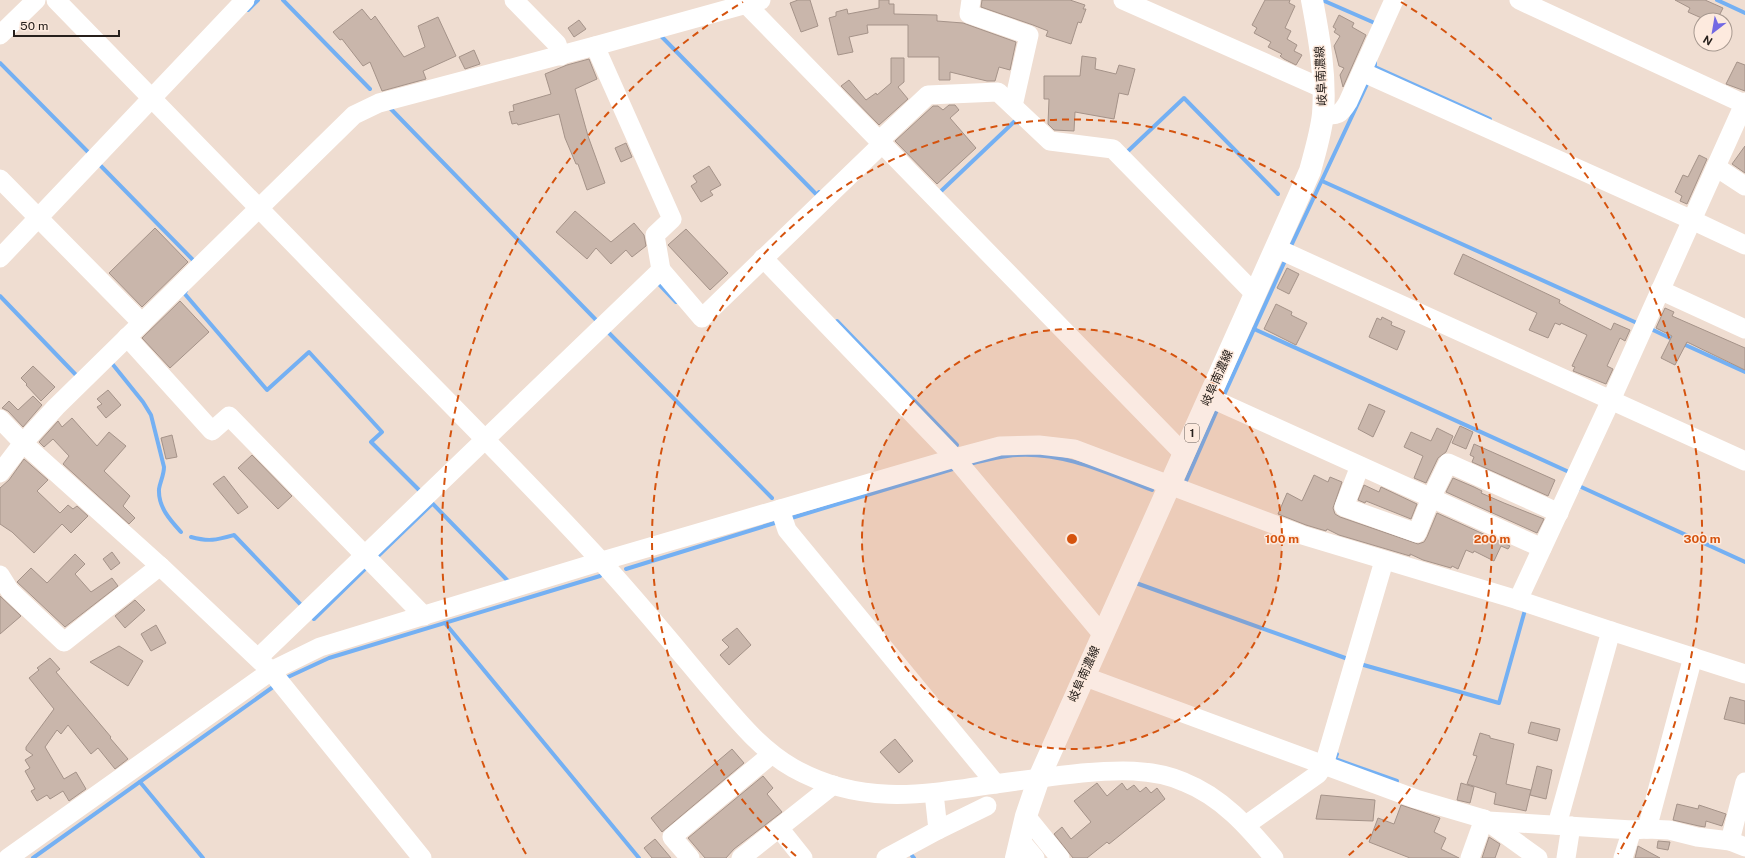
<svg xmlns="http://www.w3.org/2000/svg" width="1745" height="858" font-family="'Public Sans','Noto Sans JP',sans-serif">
	<rect width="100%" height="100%" fill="#efddd1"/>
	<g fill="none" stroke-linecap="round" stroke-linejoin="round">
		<!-- stream -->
		<g stroke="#74b0f3" stroke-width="4">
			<polyline points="283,0 370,89"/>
			<polyline points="1322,0 1377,24"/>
			<polyline points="1717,0 1745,13"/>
			<polyline points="248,10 258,0"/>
			<polyline points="662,37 817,195 819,192"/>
			<polyline points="1375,62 1375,67 1490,119"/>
			<polyline points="0,63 89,153"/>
			<polyline points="389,107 598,322"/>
			<polyline points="1127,152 1184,98 1278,194"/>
			<polyline points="98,163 195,262"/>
			<polyline points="1322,181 1637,323"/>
			<polyline points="938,194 1016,120 1019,123"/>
			<polyline points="1291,246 1368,82"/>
			<polyline points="656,284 657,282 676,302"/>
			<polyline points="186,291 184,293 267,390 309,352 382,432 371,442 422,493"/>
			<polyline points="0,296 77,376"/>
			<polyline points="837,321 957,445"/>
			<polyline points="609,329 607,331 772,498"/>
			<polyline points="1254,329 1569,472"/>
			<polyline points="1651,329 1674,340"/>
			<polyline points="1681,343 1745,372"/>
			<path d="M110,361L143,402L151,415L164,467C164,475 160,482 159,489C158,507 170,520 181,532"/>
			<polyline points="1224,395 1284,263"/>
			<path d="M970,464C985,460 1001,456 1017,455C1065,452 1109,474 1152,490"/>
			<polyline points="1186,481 1217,410"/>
			<polyline points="1578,489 1579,486 1745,562"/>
			<polyline points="431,502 508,581"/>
			<polyline points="788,519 956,468"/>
			<path d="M191,537C209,542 216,540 234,535L303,607"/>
			<polyline points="377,557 432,504"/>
			<polyline points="626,569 778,522"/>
			<polyline points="1136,583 1348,659"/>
			<polyline points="313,617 314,619 367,567"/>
			<polyline points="445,623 639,858"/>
			<polyline points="1360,664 1499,703 1525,610"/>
			<polyline points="288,677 329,658 600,576"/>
			<polyline points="1337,754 1335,759 1397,781"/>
			<polyline points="140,782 203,858"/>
			<polyline points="909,852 914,858"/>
			<polyline points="33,858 273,687"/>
		</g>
	</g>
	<!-- building -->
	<g fill="#c9b6ab" stroke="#a59389">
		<polygon points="798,0 810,0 818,26 801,32 790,3"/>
		<polygon points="879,0 889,0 889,4 894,4 894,14 937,15 937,21 963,23 1016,42 1010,70 999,67 995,81 987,81 950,72 950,80 939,80 939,57 908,57 908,25 867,25 868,33 849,37 853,52 838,55 829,18 836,16 836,12 847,9 848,14 879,8"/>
		<polygon points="982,0 1070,0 1085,5 1083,9 1086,9 1081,23 1078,22 1071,44 1046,36 1048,31 1033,25 981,7"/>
		<polygon points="1265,0 1290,0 1289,3 1295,6 1285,28 1291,31 1287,39 1297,45 1294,51 1302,55 1296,65 1284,59 1280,56 1282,54 1268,47 1271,42 1254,33 1257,28 1252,25"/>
		<polygon points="1675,0 1705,0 1723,8 1717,20 1706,20 1688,12 1690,8"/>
		<polygon points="362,9 371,20 375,16 404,57 425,47 418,26 438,17 456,56 423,71 426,79 382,91 370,62 363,66 342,39 340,40 333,32"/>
		<polygon points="1339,15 1354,23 1352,27 1366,35 1343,87 1340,75 1344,68 1339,66 1334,46 1340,36 1334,32 1336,29 1333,27"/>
		<polygon points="579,20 586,29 574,37 568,28"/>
		<polygon points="474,50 480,64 465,69 459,57"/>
		<polygon points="1082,56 1096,58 1095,69 1116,74 1119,65 1135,69 1128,95 1119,93 1114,119 1075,112 1074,131 1054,130 1048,124 1049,99 1044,99 1044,76 1080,76"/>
		<polygon points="891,58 904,58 904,82 898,87 908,99 879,125 841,86 849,80 866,100 876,93 877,95 891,83"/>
		<polygon points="589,59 597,79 575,89 588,136 605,183 587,190 578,164 576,164 565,138 559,114 518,125 517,123 512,124 509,112 514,111 513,105 551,94 545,74 567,65"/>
		<polygon points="1737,62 1745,65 1745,91 1726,84"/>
		<polygon points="949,105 955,105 959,110 950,118 976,148 937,184 895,141 933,106 938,106 943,110"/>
		<polygon points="626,143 632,157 621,162 615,148"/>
		<polygon points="1745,146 1745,173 1732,164"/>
		<polygon points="1699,155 1707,159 1687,204 1680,201 1682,196 1675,192 1683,175 1688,177"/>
		<polygon points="709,166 721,185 710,191 713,195 701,202 691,186 697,182 693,176"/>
		<polygon points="575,211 611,242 634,223 644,235 646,246 632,257 626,250 611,264 596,248 587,259 556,232"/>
		<polygon points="155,228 188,262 142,307 109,273"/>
		<polygon points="686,229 728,273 710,290 668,245"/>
		<polygon points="1463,254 1560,300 1559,303 1568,308 1611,330 1614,323 1630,330 1625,341 1620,338 1607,366 1613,369 1606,384 1573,371 1575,367 1572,366 1587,335 1561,323 1560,325 1555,323 1548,338 1529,330 1537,313 1454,274"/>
		<polygon points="1287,268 1299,274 1289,294 1277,288"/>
		<polygon points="180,301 209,332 170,368 142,338"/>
		<polygon points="1276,304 1292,312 1291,315 1307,323 1296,345 1264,329"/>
		<polygon points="1665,308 1674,312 1672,316 1745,348 1745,370 1687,342 1675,365 1661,358 1672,336 1656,328"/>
		<polygon points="1382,317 1392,322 1391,325 1405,331 1397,350 1369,337 1377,318 1381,320"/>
		<polygon points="33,366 55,387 41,401 26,385 27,384 21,378"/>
		<polygon points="108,390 121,405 106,418 97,407 102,404 97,399"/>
		<polygon points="33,396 42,405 23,427 8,411 2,408 9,401 18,410"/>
		<polygon points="1369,404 1385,411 1373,437 1358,429"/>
		<polygon points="72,418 97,446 109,432 126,446 104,471 130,496 123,506 135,518 129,524 63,464 69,456 53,439 44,447 39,442 58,421 62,427"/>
		<polygon points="1460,426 1473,432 1466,449 1452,443"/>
		<polygon points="1437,428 1453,436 1446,452 1438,458 1426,483 1414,478 1423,456 1404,447 1411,432 1431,441"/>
		<polygon points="172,435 177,457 166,459 161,438"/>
		<polygon points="1474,444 1555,480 1548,496 1472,462 1474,457 1470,455"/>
		<polygon points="252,455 292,496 278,509 238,468"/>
		<polygon points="24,459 48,480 37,491 60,513 68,505 73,509 77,506 88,516 71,533 62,524 34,553 12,532 0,524 0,488 9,480"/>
		<polygon points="1314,475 1328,482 1330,477 1342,482 1333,508 1335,514 1340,517 1418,544 1424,542 1427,537 1437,513 1510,546 1508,549 1501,546 1494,561 1474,551 1473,553 1466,550 1458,569 1452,566 1451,568 1423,560 1410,554 1410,556 1339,535 1327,529 1326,531 1306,525 1278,514 1287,493 1302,501"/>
		<polygon points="224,476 248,507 238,514 213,484"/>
		<polygon points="1453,478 1474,487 1482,491 1481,493 1504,503 1544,519 1537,533 1446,492"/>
		<polygon points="1364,485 1379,492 1381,487 1417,504 1411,519 1366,501 1365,503 1358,500"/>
		<polygon points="112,552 120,563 111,570 103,559"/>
		<polygon points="75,554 85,564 75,574 91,592 112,578 118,586 65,627 17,582 31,568 47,583"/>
		<polygon points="0,596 21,616 0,634"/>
		<polygon points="135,600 145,610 125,628 115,616"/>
		<polygon points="156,625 166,643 151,651 141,634"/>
		<polygon points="737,628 751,645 729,665 720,655 729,647 722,640"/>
		<polygon points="119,646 143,661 128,686 90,662"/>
		<polygon points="50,658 60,669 56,672 111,737 110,738 128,759 115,769 98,748 91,754 68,725 61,734 57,730 45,747 64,779 76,772 86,789 69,801 63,791 50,799 47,795 37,801 31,791 35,789 25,771 30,768 25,760 33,755 26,750 26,747 54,709 29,678 39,670 37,668"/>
		<polygon points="1730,697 1745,701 1745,724 1724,719"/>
		<polygon points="1531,722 1560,729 1557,741 1528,733"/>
		<polygon points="1480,733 1490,736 1490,738 1514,744 1506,784 1531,790 1526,811 1494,804 1496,793 1467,784 1477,756 1473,755"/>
		<polygon points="895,739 913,761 899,773 880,752"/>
		<polygon points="732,749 744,763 662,832 651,818"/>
		<polygon points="1537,766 1552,770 1546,799 1530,795"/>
		<polygon points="763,776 773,788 767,794 782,812 734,849 726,858 705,858 688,838"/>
		<polygon points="1097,783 1107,796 1122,783 1127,790 1134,785 1140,792 1146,787 1151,793 1157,788 1165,799 1109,844 1107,842 1087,858 1073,858 1054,834 1062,827 1071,839 1091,822 1074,801"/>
		<polygon points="1461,783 1474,787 1470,803 1457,800"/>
		<polygon points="1321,795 1375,800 1373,821 1316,819"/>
		<polygon points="1677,804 1698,809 1699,805 1726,814 1722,826 1706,821 1705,827 1699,826 1673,820"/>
		<polygon points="1401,805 1440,818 1434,832 1446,838 1441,849 1459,858 1410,858 1369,842 1378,818 1394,824"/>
		<polygon points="1489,837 1500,844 1495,858 1482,858"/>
		<polygon points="655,839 671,858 652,858 644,848"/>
		<polygon points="1658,841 1670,842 1668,850 1657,848"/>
		<polygon points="1638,846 1660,858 1635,858"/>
	</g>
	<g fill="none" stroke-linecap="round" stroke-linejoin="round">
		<!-- minor -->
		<g stroke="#fff" stroke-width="19">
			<path d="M56,0C157,105 259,209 361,313C441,395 522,475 599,559C637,600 672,643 708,686C734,716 758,748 793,768C861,806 922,795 995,784C1024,780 1053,776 1082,773C1116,770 1152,768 1184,782C1222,797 1248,827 1274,858"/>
			<polyline points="514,0 557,44 561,56"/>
			<polyline points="971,0 969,14 1029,35 1013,106"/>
			<polyline points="1123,0 1324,89"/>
			<polyline points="1519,0 1744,104"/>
			<polyline points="746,4 1183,453"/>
			<polyline points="0,35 36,0"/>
			<polyline points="595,46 672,219 655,235 661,270"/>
			<polyline points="1362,72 1692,220 1745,245"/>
			<path d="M1323,114C1337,117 1341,114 1348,102L1394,0"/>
			<polyline points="879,141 928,95 998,92 1050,141 1113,149 1255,294"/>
			<polyline points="1716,167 1745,186"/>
			<polyline points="0,179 142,323"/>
			<polyline points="1276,248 1745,461"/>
			<polyline points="0,258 245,0"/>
			<polyline points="763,258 955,458 1102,634"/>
			<polyline points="1660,290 1745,329"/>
			<polyline points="127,337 212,431 229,416 424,616"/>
			<polyline points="1208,397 1542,548"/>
			<polyline points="0,419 23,443 160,566 271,671 422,858"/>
			<polyline points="1360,466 1344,507 1417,533 1431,498 1448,463 1559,513"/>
			<polyline points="0,473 23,443 56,407 354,115 379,103 595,46 761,0"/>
			<polyline points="780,509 787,530 996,784"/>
			<polyline points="0,575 10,591 64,642 160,566"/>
			<polyline points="1518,600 1611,400 1745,102"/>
			<polyline points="258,658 661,270 702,318 882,144"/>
			<polyline points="1083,676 1416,799 1484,819 1538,858"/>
			<polyline points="1026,816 1060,858"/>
			<polyline points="1488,821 1632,830 1647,829 1669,830 1697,837 1730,841 1745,847"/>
			<polyline points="1246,825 1318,774 1324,765 1384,561"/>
			<polyline points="1557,825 1611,631"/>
			<polyline points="779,828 803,858"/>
			<polyline points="1647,829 1693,657"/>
			<polyline points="938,830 987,806"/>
			<polyline points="1020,840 1035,858"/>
			<polyline points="1730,841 1745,782"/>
			<polyline points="8,858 271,671 320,647 602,561 955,458 1000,446 1039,445 1074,449 1302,535 1518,600 1611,631 1745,674"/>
			<polyline points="690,858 672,837 772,754"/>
			<polyline points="741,858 833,785"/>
			<polyline points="886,858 938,830 934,793"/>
			<polyline points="1470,858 1484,819"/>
			<polyline points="1566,858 1571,826"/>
			<polyline points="1623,858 1632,830"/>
		</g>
		<!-- major -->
		<path stroke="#fff" stroke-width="22" d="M1016,858L1026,816L1039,778L1310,171C1315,152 1321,133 1323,114C1326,75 1319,37 1312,0"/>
	</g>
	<!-- distance rings -->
	<circle cx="1072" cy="539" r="210" fill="#d5530e" fill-opacity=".12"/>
	<g fill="none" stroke="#d5530e" stroke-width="2" stroke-dasharray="7 5">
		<circle cx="1072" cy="539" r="210"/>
		<path d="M796 856A420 420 0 1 1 1348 856"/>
		<path d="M526 854A630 630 0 0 1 743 2M1401 2A630 630 0 0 1 1618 854"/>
	</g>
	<g text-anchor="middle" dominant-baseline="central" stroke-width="3" stroke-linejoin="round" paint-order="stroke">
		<!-- shield labels -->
		<rect fill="#fdeade" stroke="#675d56" stroke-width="1" x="1185" y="424" width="14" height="18" rx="3"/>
		<g font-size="11" font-weight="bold" fill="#27201c">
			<text x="1192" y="433">1</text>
		</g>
		<!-- street labels -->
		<g font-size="12" fill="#27201c" stroke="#fdeade">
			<text transform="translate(1321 76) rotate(-93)">岐阜南濃線</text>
			<text transform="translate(1217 378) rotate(-66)">岐阜南濃線</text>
			<text transform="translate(1084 674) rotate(-66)">岐阜南濃線</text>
		</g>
	</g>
	<circle cx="1072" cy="539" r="6" fill="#d5530e" stroke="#fdeade" stroke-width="2"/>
	<g font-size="12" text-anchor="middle" font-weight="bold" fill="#d5530e" stroke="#fdeade" stroke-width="3" stroke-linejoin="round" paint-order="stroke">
		<text x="1282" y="543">100 m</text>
		<text x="1492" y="543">200 m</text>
		<text x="1702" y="543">300 m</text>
	</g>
	<!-- north arrow -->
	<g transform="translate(1713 32) rotate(211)"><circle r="19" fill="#fdeade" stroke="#a79990"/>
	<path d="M0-3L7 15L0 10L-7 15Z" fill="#7369e3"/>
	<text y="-6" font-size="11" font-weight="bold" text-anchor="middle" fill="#27201c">N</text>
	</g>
	<!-- scale -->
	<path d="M14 30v6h105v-6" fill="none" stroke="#27201c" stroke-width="2"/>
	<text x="20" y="30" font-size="12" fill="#27201c" stroke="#fdeade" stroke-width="3" paint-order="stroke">50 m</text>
</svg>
